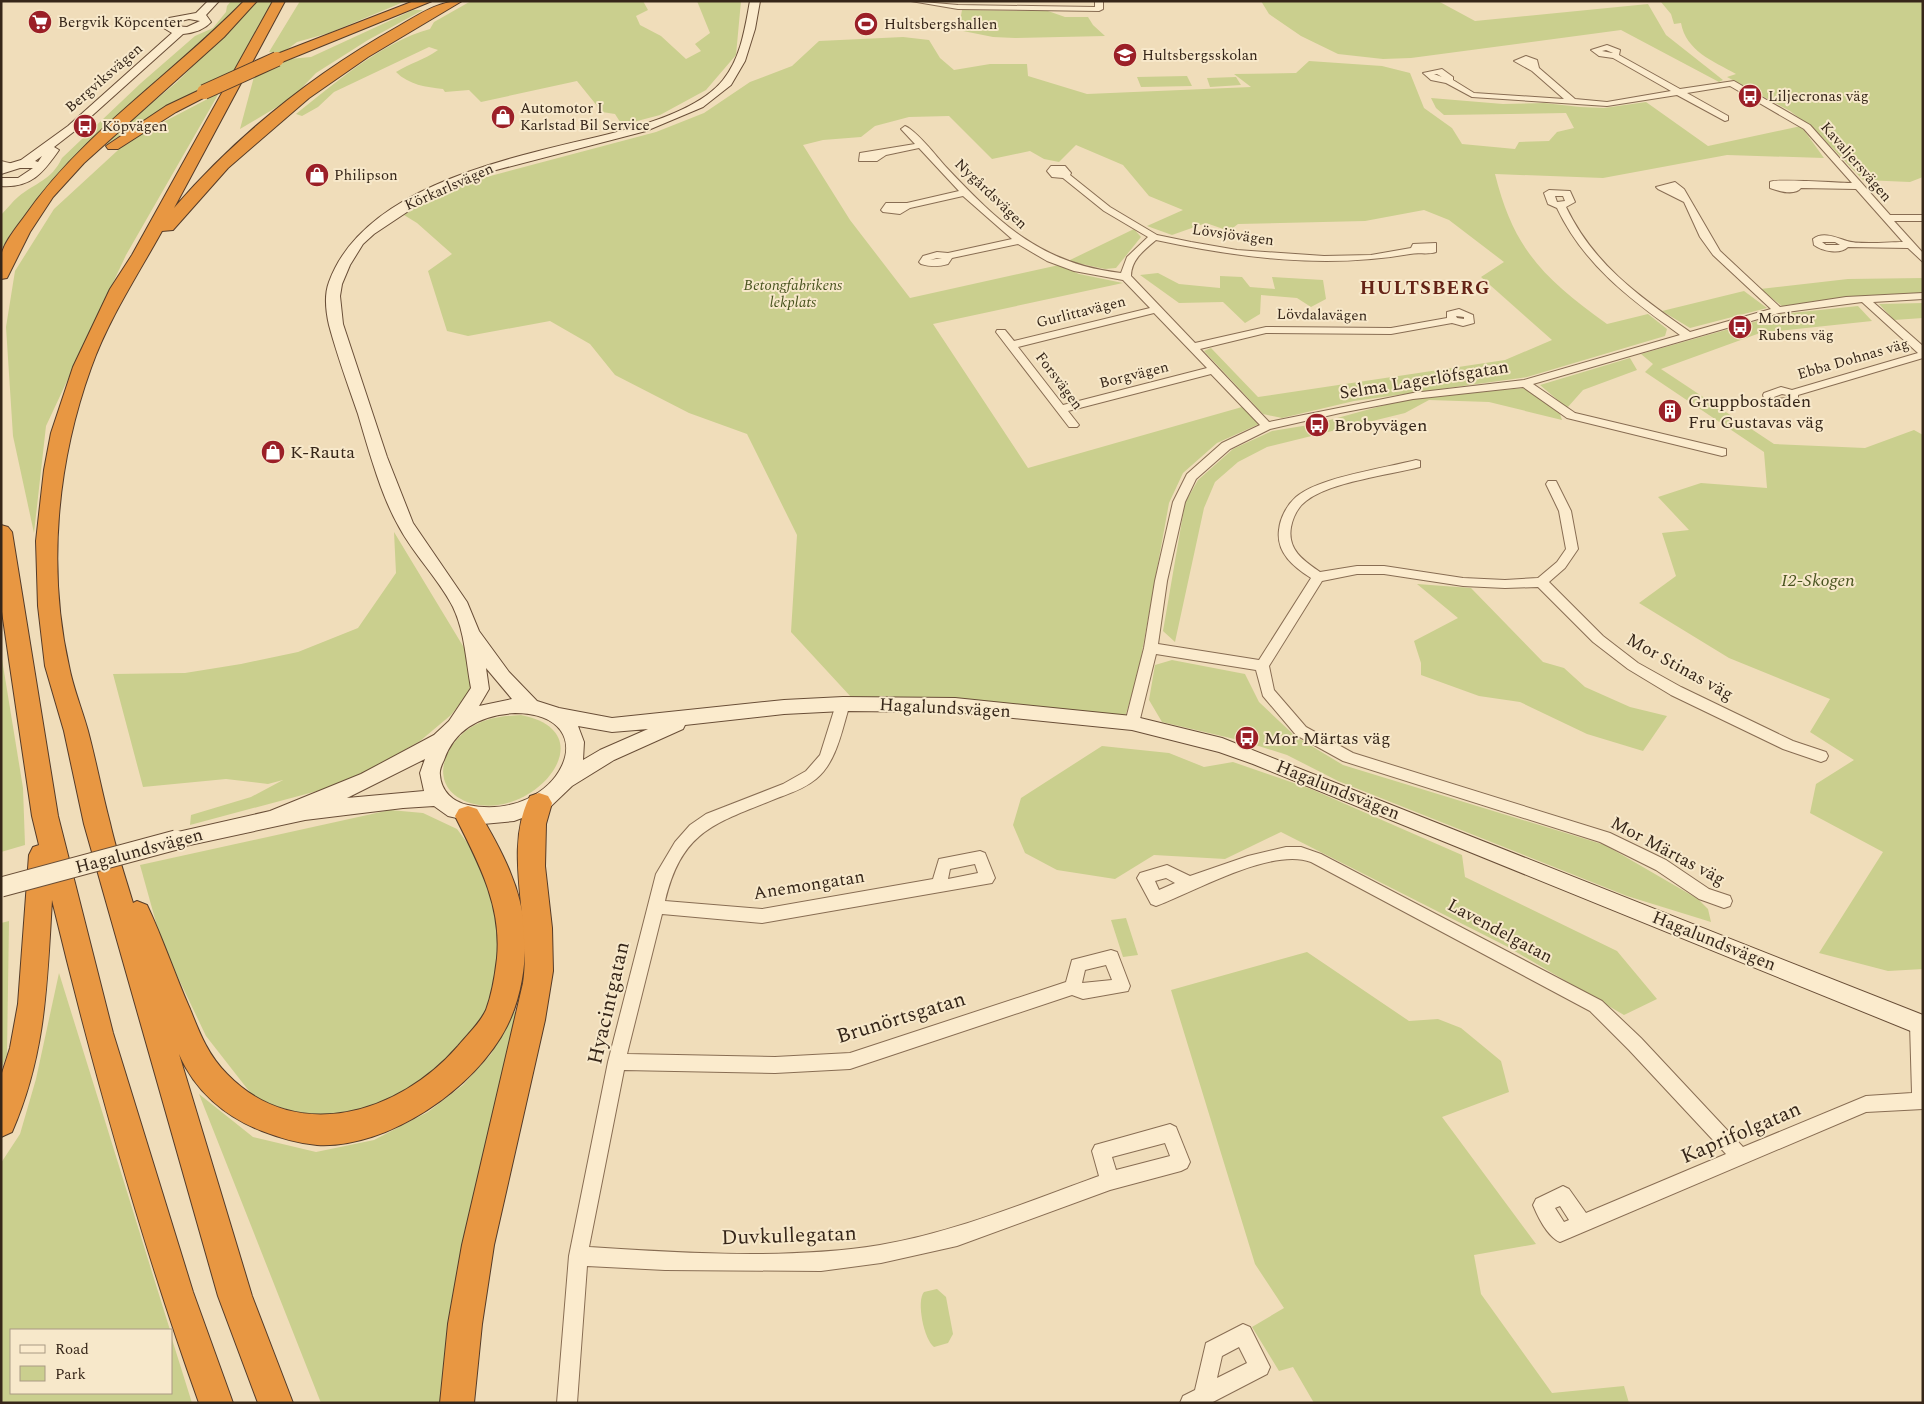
<svg xmlns="http://www.w3.org/2000/svg" width="1924" height="1404" font-family="Spectral,serif">
	<rect width="100%" height="100%" fill="#f0ddba"/>
	<!-- green -->
	<g fill="#cacf8e">
		<path d="M231,1H244L44,191L11,233L1,250V215C7,209 12,202 18,197C36,182 51,181 62,158L141,83L195,36L213,28L226,12L227,6Z"/>
		<polygon points="258,1 275,1 249,48 230,76 170,104 107,144 104,143 177,82"/>
		<polygon points="300,1 406,1 329,33 297,42 281,54 269,52"/>
		<path d="M471,1H643L648,10L636,16L640,25L661,36L686,59L701,51L695,44L710,33L697,1H741L736,55L706,90L660,115L622,125L615,114L602,112L577,81L481,102L469,90L445,92L443,89C426,87 409,85 396,72C410,63 424,60 438,50L429,47L334,92L318,107L302,116L296,114C335,83 382,42 430,29L434,22Z"/>
		<polygon points="1261,1 1438,1 1475,21 1648,4 1666,35 1723,80 1719,82 1621,30 1411,58 1383,59 1338,54 1301,36 1269,14"/>
		<path d="M1672,1H1923V177L1910,182L1863,180L1815,130L1790,111L1727,77L1736,74C1713,61 1686,51 1681,23L1674,24L1671,14L1661,2Z"/>
		<polygon points="413,10 423,10 368,40 316,73 292,98 240,129 255,73 289,59 311,57"/>
		<polygon points="962,10 1048,11 1065,17 1088,17 1093,25 1105,36 1015,38 993,37 958,30 963,22 960,21"/>
		<path d="M903,37L929,40L940,58L954,70L990,64H1027L1028,76L1087,94L1251,87L1234,74L1296,73L1309,61L1382,66L1410,73L1424,108L1452,128L1462,144L1515,149L1519,142L1549,141L1557,132L1574,128L1566,113L1444,115L1436,108L1431,98L1503,104L1544,103L1580,107L1604,108L1646,102L1708,146L1801,126L1824,158L1727,155L1603,178L1495,174C1514,251 1545,279 1607,324L1648,314L1667,329L1665,336L1527,377L1354,401L1282,418L1263,414L1204,351L1211,348L1258,397L1505,360L1552,340L1481,277L1504,262L1449,220L1424,210L1365,221L1238,224L1229,231L1206,223L1172,235L1147,226L1183,210L1149,196L1123,165L1076,145L1059,162L1044,159L1030,151L992,159L949,116L909,117L875,126L861,137L823,140L803,145L850,220L910,298L1059,265L1079,274L1123,283L933,324L1028,468L1242,407L1259,424L1217,443L1183,473L1169,503L1138,674L1125,717L851,697L791,632L797,535L747,434L689,413L615,375L590,344L550,321L468,336L447,331L428,271L452,254L417,223L404,215L427,200L468,182L656,132L704,113L750,82L792,66L819,41Z"/>
		<polygon points="1187,76 1192,86 1141,87 1137,77"/>
		<polygon points="1236,77 1241,85 1210,87 1207,78"/>
		<polygon points="219,93 126,255 46,426 34,533 13,436 6,327 15,271 54,209 129,140"/>
		<polygon points="1134,229 1141,237 1116,268 1105,269 1068,261"/>
		<polygon points="1158,273 1179,284 1220,288 1220,276 1242,277 1250,287 1275,289 1272,277 1323,280 1326,299 1311,307 1297,298 1261,295 1260,314 1245,323 1223,302 1179,303 1140,275"/>
		<polygon points="1923,278 1923,294 1844,298 1782,306 1760,289 1848,279"/>
		<polygon points="1744,291 1767,308 1690,328 1662,311"/>
		<polygon points="1923,303 1923,318 1894,320 1879,304"/>
		<polygon points="1858,306 1872,321 1760,333 1661,369 1774,444 1865,448 1914,430 1923,435 1923,969 1888,971 1819,953 1883,852 1810,813 1816,784 1854,760 1810,732 1830,699 1729,658 1639,603 1676,576 1662,533 1689,530 1658,497 1701,483 1767,488 1764,452 1645,372 1653,364 1641,354 1782,314"/>
		<polygon points="1630,358 1637,370 1583,390 1567,408 1540,385"/>
		<polygon points="1525,388 1560,414 1562,420 1489,402 1429,400 1405,413 1267,447 1238,462 1215,482 1204,508 1175,642 1163,631 1185,503 1198,480 1233,449 1272,431 1315,424 1396,402 1430,396"/>
		<polygon points="394,532 466,651 472,688 451,715 420,741 364,773 321,790 190,825 191,815 251,797 283,780 268,784 226,779 143,787 113,674 185,673 241,664 298,652 358,628 396,573"/>
		<polygon points="1417,584 1471,588 1543,662 1564,668 1585,687 1630,707 1667,716 1643,751 1587,734 1520,702 1479,696 1421,675 1421,663 1414,641 1458,618"/>
		<polygon points="1,653 23,788 25,845 1,852"/>
		<polygon points="1172,660 1245,674 1259,702 1295,736 1343,765 1605,845 1698,899 1708,909 1711,922 1627,896 1338,781 1287,755 1243,741 1162,722 1149,700 1155,665"/>
		<path d="M521,715C607,732 535,819 474,804C431,793 437,753 467,730C483,718 502,716 521,715Z"/>
		<polygon points="1102,746 1169,753 1204,767 1233,762 1311,789 1462,855 1465,877 1617,951 1657,999 1624,1015 1506,946 1281,832 1225,859 1154,855 1115,879 1057,870 1025,853 1013,825 1021,798"/>
		<polygon points="390,810 423,813 457,829 492,876 501,934 494,1004 456,1057 368,1115 316,1118 256,1100 206,1036 162,944 140,865"/>
		<polygon points="1126,918 1138,955 1123,957 1111,920"/>
		<polygon points="9,921 7,1054 1,1070 1,923"/>
		<polygon points="1307,952 1409,1021 1438,1019 1461,1028 1501,1061 1509,1092 1442,1117 1536,1244 1474,1255 1481,1294 1552,1393 1624,1386 1629,1403 1314,1403 1293,1367 1279,1371 1252,1327 1284,1308 1255,1264 1171,990"/>
		<polygon points="59,973 170,1330 11,1330 11,1393 171,1393 171,1336 192,1403 1,1403 1,1163 20,1134 36,1079"/>
		<polygon points="514,1012 523,1015 480,1171 450,1312 440,1403 321,1403 199,1094 253,1137 316,1152 374,1140 428,1112 463,1085 491,1054"/>
		<path d="M937,1289L946,1297L953,1334L948,1343L934,1347C924,1340 916,1301 924,1292Z"/>
	</g>
	<g fill="none" stroke-linecap="round" stroke-linejoin="round">
		<!-- street casing -->
		<g stroke="#886d53" stroke-width="2">
			<g id="street">
				<polygon points="911,1 958,5 1095,7 1095,1 1103,1 1103,9 1099,11 958,9"/>
				<path d="M1607,45L1620,50L1619,55L1680,89L1734,81L1810,125L1890,215H1923V221H1894L1923,253V262L1908,248L1848,247C1840,255 1822,251 1814,245L1813,239C1823,231 1837,238 1847,241C1858,245 1890,242 1903,242L1856,189L1801,188C1795,196 1778,191 1770,188V182C1774,178 1839,183 1852,183L1804,129L1730,86L1687,93L1728,116V120L1725,121L1677,95L1607,106L1472,97L1446,83L1431,80L1423,73L1442,69L1453,77V80L1474,93L1564,99L1532,71L1514,61L1526,56L1537,60L1539,68L1575,99L1607,102L1671,91L1613,58L1599,56L1591,50ZM1606,50L1613,53H1612L1602,51ZM1434,74H1437L1442,77ZM1822,242H1835L1840,245H1826Z"/>
				<path d="M905,126C917,131 936,156 946,167C999,223 1041,264 1121,273L1127,257L1148,237L1104,211L1063,178L1052,177L1047,171L1051,166H1065L1071,173L1070,175L1110,207L1157,235L1191,242L1237,250L1324,256L1371,255L1411,248L1413,244L1436,243V252C1427,255 1419,252 1410,254C1325,269 1240,258 1156,240C1144,250 1131,260 1131,276L1195,343L1266,327L1391,328L1447,318V312L1459,309L1473,315L1474,323L1463,326L1452,323L1391,334L1266,333L1200,349L1269,422L1413,393L1524,380L1680,335C1630,299 1584,265 1557,208L1548,204L1544,193L1549,190L1570,191L1575,202L1566,207C1594,265 1639,296 1690,332L1771,309L1713,255L1700,237L1684,202L1658,189L1656,187L1675,182L1684,189L1720,251L1780,307L1846,297L1923,293V299L1873,302L1923,346V358L1798,395V402L1782,407L1766,404L1763,395L1764,393L1781,387L1792,390L1918,353L1862,302L1779,313L1533,384L1575,413L1726,449V455L1722,456L1567,418L1523,387L1413,399L1340,413L1270,429L1230,449L1196,479L1185,502L1167,581L1158,644L1259,660L1311,578C1294,567 1276,553 1279,530C1280,518 1287,505 1296,497C1319,477 1386,468 1416,460L1420,461V467C1389,475 1330,482 1306,501C1298,507 1293,517 1291,527C1287,550 1304,561 1320,572L1357,566H1384L1463,578L1505,580L1538,578L1557,562L1566,549L1559,511L1546,484L1548,481H1556L1571,511L1578,549L1565,568L1549,582L1603,636L1638,663L1681,687L1793,741L1826,752L1828,756L1826,760L1821,762L1783,749L1671,695L1628,669L1593,642L1538,587L1505,588L1463,586L1384,574H1357L1322,581L1269,666L1274,690L1306,727L1353,753L1610,833L1666,860L1709,889L1730,896L1732,901L1730,906L1724,908L1699,899L1656,870L1600,842L1343,761L1296,735L1263,696L1256,670L1156,654L1139,723L1137,727H1127L1125,723L1144,648L1155,581L1173,502L1187,474L1222,443L1260,425L1211,374L1068,411L1079,425L1077,427H1069L996,332L997,330H1005L1014,341L1150,308L1123,280L1074,271L1047,261L1018,244L952,258L948,264C938,267 931,267 921,264L919,262L923,256L937,252L948,253L1012,239L963,196L910,208L900,214L883,212L881,210L886,203H907L959,191L919,148L886,155L877,161H859L860,153L915,144L901,129ZM1555,196H1563L1565,201L1557,202ZM937,258H942L930,260ZM1154,313L1207,368L1063,405L1018,347ZM1456,316L1464,317V319L1457,318ZM1782,394L1787,395L1788,398L1775,399L1774,397Z"/>
				<polygon points="1,161 17,165 13,168 1,167"/>
				<path d="M843,699L848,700L850,704C842,729 837,762 816,779C804,789 788,794 775,799C713,824 682,831 665,901L762,909L933,879L939,859L980,851L985,853L995,878L992,883L762,923L662,914L627,1054L775,1057L850,1053L1066,982L1072,960L1111,950L1117,952L1130,986L1128,991L1083,999L1072,995L850,1069L775,1073L624,1070L589,1247C683,1253 787,1260 880,1245C956,1232 1027,1202 1099,1176L1092,1151L1095,1145L1170,1124L1176,1127L1190,1162L1187,1168L1181,1171L1110,1190L957,1246L881,1263L821,1271L665,1270L587,1266L577,1403H557L569,1256L608,1062L656,874L675,842L690,825L706,814L783,784L806,771L820,755L836,704L838,700ZM975,864L978,873L948,879L950,869ZM1106,965L1112,980L1082,983L1085,970ZM1165,1143L1170,1156L1116,1170L1112,1157Z"/>
				<path d="M1286,847H1301L1321,854L1602,1001L1641,1038L1743,1147L1866,1096L1912,1093L1910,1024L1912,1019L1918,1016L1923,1018V1109L1866,1112L1560,1242C1548,1237 1538,1217 1533,1205L1536,1199L1563,1186L1569,1189L1586,1213L1726,1154L1629,1050L1590,1011L1311,862C1271,847 1194,892 1156,906L1151,904L1137,878L1140,873L1167,865L1190,876L1248,856ZM1166,878L1175,883L1159,890L1155,881ZM1560,1206L1569,1220L1564,1222L1555,1208Z"/>
				<path d="M1243,1324L1250,1327L1270,1367L1267,1374L1211,1403H1180L1183,1396L1195,1390L1206,1343ZM1239,1347L1247,1363L1217,1378L1222,1356Z"/>
			</g>
		</g>
		<!-- secondary casing -->
		<g stroke="#694e37" stroke-width="2">
			<g id="secondary">
				<path d="M208,1H219L206,15L211,22C204,30 193,33 183,34L76,130L54,147L59,150C43,173 31,188 1,186V178H18L33,168H20L1,174V166L21,160L68,126L172,33L162,27L169,18L196,13ZM189,19L200,21L187,27L173,26L177,22ZM42,156L38,162L35,161Z"/>
				<path d="M750,1H760L755,29L745,61L731,85L703,107L646,131L496,170L425,200L374,234L363,244L350,265L342,284L340,296L343,324L387,457L413,523L467,602L479,631L509,672L537,701L559,708L612,718L784,700L843,697L955,698L1132,716L1222,738L1923,1015V1036L1253,764L1219,752L1132,730L955,712L843,711L784,714L685,725L683,729L614,760L572,786L549,808L514,821L483,824L448,816L434,806L403,808L305,820L176,848L169,846L166,840L169,834L270,811L361,774L434,735L449,721L471,688C466,662 465,632 453,607C438,578 413,554 398,525C381,495 368,448 358,414C348,385 337,355 329,325C326,312 324,295 329,282C365,183 520,156 609,134C645,125 700,109 723,80C741,58 745,28 750,1ZM486,668L512,699L479,706L489,689ZM515,713C610,714 560,824 468,805C453,802 441,791 440,775C439,770 442,764 444,760C455,728 482,715 515,713ZM578,726L612,732L648,729L600,750L583,760L584,742ZM425,759L420,773L424,791L347,798Z"/>
			</g>
		</g>
		<!-- highway casing -->
		<g stroke="#553b28" stroke-width="2">
			<g id="highway">
				<path d="M244,1H257L224,37L84,163L53,197L30,232L7,278L1,279C1,272 0,263 1,256C4,242 16,228 24,217C83,132 172,75 244,1Z"/>
				<path d="M273,1H285L174,208C237,135 315,73 399,26C420,14 438,1 462,1L368,57L309,98L228,168L173,230L162,231C137,276 108,320 91,368C57,462 47,568 69,666C73,688 82,709 88,731C96,761 102,793 110,823C116,850 125,876 133,903L137,901L147,905C163,939 175,975 190,1009C200,1034 208,1055 227,1074C296,1145 399,1114 458,1046C467,1035 480,1023 486,1010C492,994 495,975 497,958C502,905 478,862 455,816L459,809L468,806L477,809C500,847 523,889 525,935C526,965 521,998 507,1026C476,1088 388,1149 317,1145C297,1143 280,1138 262,1131C225,1117 195,1091 179,1054L252,1296L293,1403H258L218,1296L84,824L64,731L45,666L38,606L36,541L44,470L51,433L73,367L110,289L132,255Z"/>
				<polygon points="414,1 432,1 282,62 277,63 270,59 272,56"/>
				<polygon points="204,88 209,89 211,92 209,95 176,112 118,149 108,149 106,146 166,106"/>
				<path d="M1,525L8,527L12,532L58,816L113,1033L193,1292L233,1403H199C140,1238 93,1070 52,900C47,984 46,1054 12,1132L1,1137V1076L10,1048L18,1004L29,855L33,847L39,845L32,816L1,605Z"/>
				<path d="M539,793L548,796L552,803L546,824L545,866L552,928L553,971L545,1020L494,1245L482,1324L474,1403H440L448,1324L462,1245L523,983C532,923 502,851 530,796Z"/>
			</g>
		</g>
		<!-- street -->
		<use href="#street" fill="#fbebcd" fill-rule="evenodd"/>
		<!-- secondary -->
		<use href="#secondary" fill="#fbebcd" fill-rule="evenodd"/>
		<!-- highway -->
		<use href="#highway" fill="#e89742" fill-rule="evenodd"/>
		<!-- secondary-bridge casing -->
		<g stroke="#694e37" stroke-width="21" stroke-linecap="butt">
			<polyline id="secondary-bridge" points="1,887 176,840"/>
		</g>
		<!-- highway-bridge casing -->
		<g stroke="#553b28" stroke-width="16" stroke-linecap="butt">
			<polyline id="highway-bridge" points="204,92 277,59"/>
		</g>
		<!-- secondary-bridge -->
		<use href="#secondary-bridge" stroke="#fbebcd" stroke-width="19"/>
		<!-- highway-bridge -->
		<use href="#highway-bridge" stroke="#e89742" stroke-width="14"/>
	</g>
	<!-- icons -->
	<defs>
		<g id="supermarket-disc" transform="scale(1.25)"><circle r="9.5" fill="#9b1f27" stroke="#f7e8ca"/><path d="M-6-5.5h2.5l.6 2H6L4.5 2H-2.5L-4.4-4H-6ZM-1.5 3.2a1.3 1.3 0 1 0 .1 0ZM3 3.2a1.3 1.3 0 1 0 .1 0Z" fill="#fff"/></g>
		<g id="stadium-disc" transform="scale(1.25)"><circle r="9.5" fill="#9b1f27" stroke="#f7e8ca"/><path d="M0-5a6.5 5 0 1 0 0 10a6.5 5 0 1 0 0-10ZM-3.5-1.8h7v3.6h-7Z" fill="#fff"/></g>
		<g id="school-disc" transform="scale(1.25)"><circle r="9.5" fill="#9b1f27" stroke="#f7e8ca"/><path d="M0-5L7-2L0 1L-7-2ZM-4 1L0 2.5L4 1V4Q0 6-4 4Z" fill="#fff"/></g>
		<g id="bus-disc" transform="scale(1.25)"><circle r="9.5" fill="#9b1f27" stroke="#f7e8ca"/><path d="M-5-6H5V4H4V6H2V4H-2V6H-4V4H-5ZM-3.5-4V0h7V-4ZM-3.5 1.2v1.5H-2V1.2ZM2 1.2v1.5H3.5V1.2Z" fill="#fff"/></g>
		<g id="shop-disc" transform="scale(1.25)"><circle r="9.5" fill="#9b1f27" stroke="#f7e8ca"/><path d="M-5-2.5h2.3a2.7 3.5 0 0 1 5.4 0H5L5.5 6h-11ZM-1.5-2.5h3a1.5 2.3 0 0 0-3 0Z" fill="#fff"/></g>
		<g id="building-disc" transform="scale(1.25)"><circle r="9.5" fill="#9b1f27" stroke="#f7e8ca"/><path d="M-4-6H4V6H1V3H-1V6H-4ZM-2.5-4.3h1.7v1.8h-1.7ZM.8-4.3h1.7v1.8H.8ZM-2.5-1h1.7V.8h-1.7ZM.8-1h1.7V.8H.8Z" fill="#fff"/></g>
	</defs>
	<g fill-rule="evenodd">
		<use href="#supermarket-disc" x="40" y="22"/>
		<use href="#stadium-disc" x="866" y="24"/>
		<use href="#school-disc" x="1125" y="55"/>
		<use href="#bus-disc" x="1750" y="96"/>
		<use href="#shop-disc" x="503" y="117"/>
		<use href="#bus-disc" x="85" y="126"/>
		<use href="#shop-disc" x="317" y="175"/>
		<use href="#bus-disc" x="1740" y="327"/>
		<use href="#building-disc" x="1670" y="411"/>
		<use href="#bus-disc" x="1317" y="425"/>
		<use href="#shop-disc" x="273" y="452"/>
		<use href="#bus-disc" x="1247" y="738"/>
	</g>
	<g text-anchor="middle" dominant-baseline="central" stroke-width="4" stroke-linejoin="round" paint-order="stroke">
		<!-- far-poi labels -->
		<g font-size="15" fill="#362619" stroke="#f7e8ca" text-anchor="start">
			<text x="58" y="22">Bergvik Köpcenter</text>
			<text x="884" y="24">Hultsbergshallen</text>
			<text x="1142" y="55">Hultsbergsskolan</text>
			<text x="1768" y="96">Liljecronas väg</text>
			<text x="520" y="108">Automotor I<tspan x="520" dy="17">Karlstad Bil Service</tspan></text>
			<text x="102" y="126">Köpvägen</text>
			<text x="334" y="175">Philipson</text>
			<text x="1758" y="318">Morbror<tspan x="1758" dy="17">Rubens väg</tspan></text>
		</g>
		<!-- far-street labels -->
		<g font-size="15" fill="#362619" stroke="#f7e8ca">
			<text transform="translate(104 78) rotate(-41)">Bergviksvägen</text>
			<text transform="translate(1856 162) rotate(49)">Kavaljersvägen</text>
			<text transform="translate(449 187) rotate(-24)">Körkarlsvägen</text>
			<text transform="translate(991 194) rotate(44)">Nygårdsvägen</text>
			<text transform="translate(1233 235) rotate(8)">Lövsjövägen</text>
			<text transform="translate(1081 312) rotate(-14)">Gurlittavägen</text>
			<text transform="translate(1322 315) rotate(1)">Lövdalavägen</text>
			<text transform="translate(1853 359) rotate(-16)">Ebba Dohnas väg</text>
			<text transform="translate(1134 375) rotate(-14)">Borgvägen</text>
			<text transform="translate(1059 381) rotate(53)">Forsvägen</text>
		</g>
		<!-- far-park labels -->
		<g font-size="15" font-style="italic" fill="#49541f" stroke="#f7e8ca">
			<text x="793" y="285">Betongfabrikens<tspan x="793" dy="17">lekplats</tspan></text>
		</g>
		<!-- street labels -->
		<g font-size="18" fill="#362619" stroke="#f7e8ca">
			<text transform="translate(1424 380) rotate(-9)">Selma Lagerlöfsgatan</text>
			<text transform="translate(1680 667) rotate(29)">Mor Stinas väg</text>
			<text transform="translate(945 708) rotate(3)">Hagalundsvägen</text>
			<text transform="translate(1338 790) rotate(22)">Hagalundsvägen</text>
			<text transform="translate(139 851) rotate(-15)">Hagalundsvägen</text>
			<text transform="translate(1668 851) rotate(28)">Mor Märtas väg</text>
			<text transform="translate(809 885) rotate(-9)">Anemongatan</text>
			<text transform="translate(1500 931) rotate(28)">Lavendelgatan</text>
			<text transform="translate(1714 941) rotate(22)">Hagalundsvägen</text>
		</g>
		<!-- poi labels -->
		<g font-size="18" fill="#362619" stroke="#f7e8ca" text-anchor="start">
			<text x="1688" y="401">Gruppbostaden<tspan x="1688" dy="21">Fru Gustavas väg</tspan></text>
			<text x="1334" y="425">Brobyvägen</text>
			<text x="290" y="452">K-Rauta</text>
			<text x="1264" y="738">Mor Märtas väg</text>
		</g>
		<!-- park labels -->
		<g font-size="18" font-style="italic" fill="#49541f" stroke="#f7e8ca">
			<text x="1818" y="580">I2-Skogen</text>
		</g>
		<!-- far-district labels -->
		<g font-size="19" font-weight="bold" letter-spacing="1" fill="#652316" stroke="#f7e8ca">
			<text x="1425" y="288">HULTSBERG</text>
		</g>
		<!-- near-street labels -->
		<g font-size="21" fill="#362619" stroke="#f7e8ca">
			<text transform="translate(609 1003) rotate(-77)">Hyacintgatan</text>
			<text transform="translate(901 1018) rotate(-17)">Brunörtsgatan</text>
			<text transform="translate(1741 1133) rotate(-23)">Kaprifolgatan</text>
			<text transform="translate(789 1236) rotate(-2)">Duvkullegatan</text>
		</g>
	</g>
	<!-- border -->
	<rect width="1924" height="1404" fill="none" stroke="#362619" stroke-width="5"/>
	<!-- legend -->
	<rect x="10" y="1329" width="162" height="65" fill="#f7e8ca" stroke="#aa9a83"/>
	<rect x="20" y="1345" width="25" height="8" fill="#fbebcd" stroke="#aa9a83"/>
	<text x="55" y="1354" font-size="15" fill="#362619">Road</text>
	<rect x="20" y="1366" width="25" height="15" fill="#cacf8e" stroke="#aa9a83"/>
	<text x="55" y="1379" font-size="15" fill="#362619">Park</text>
</svg>
